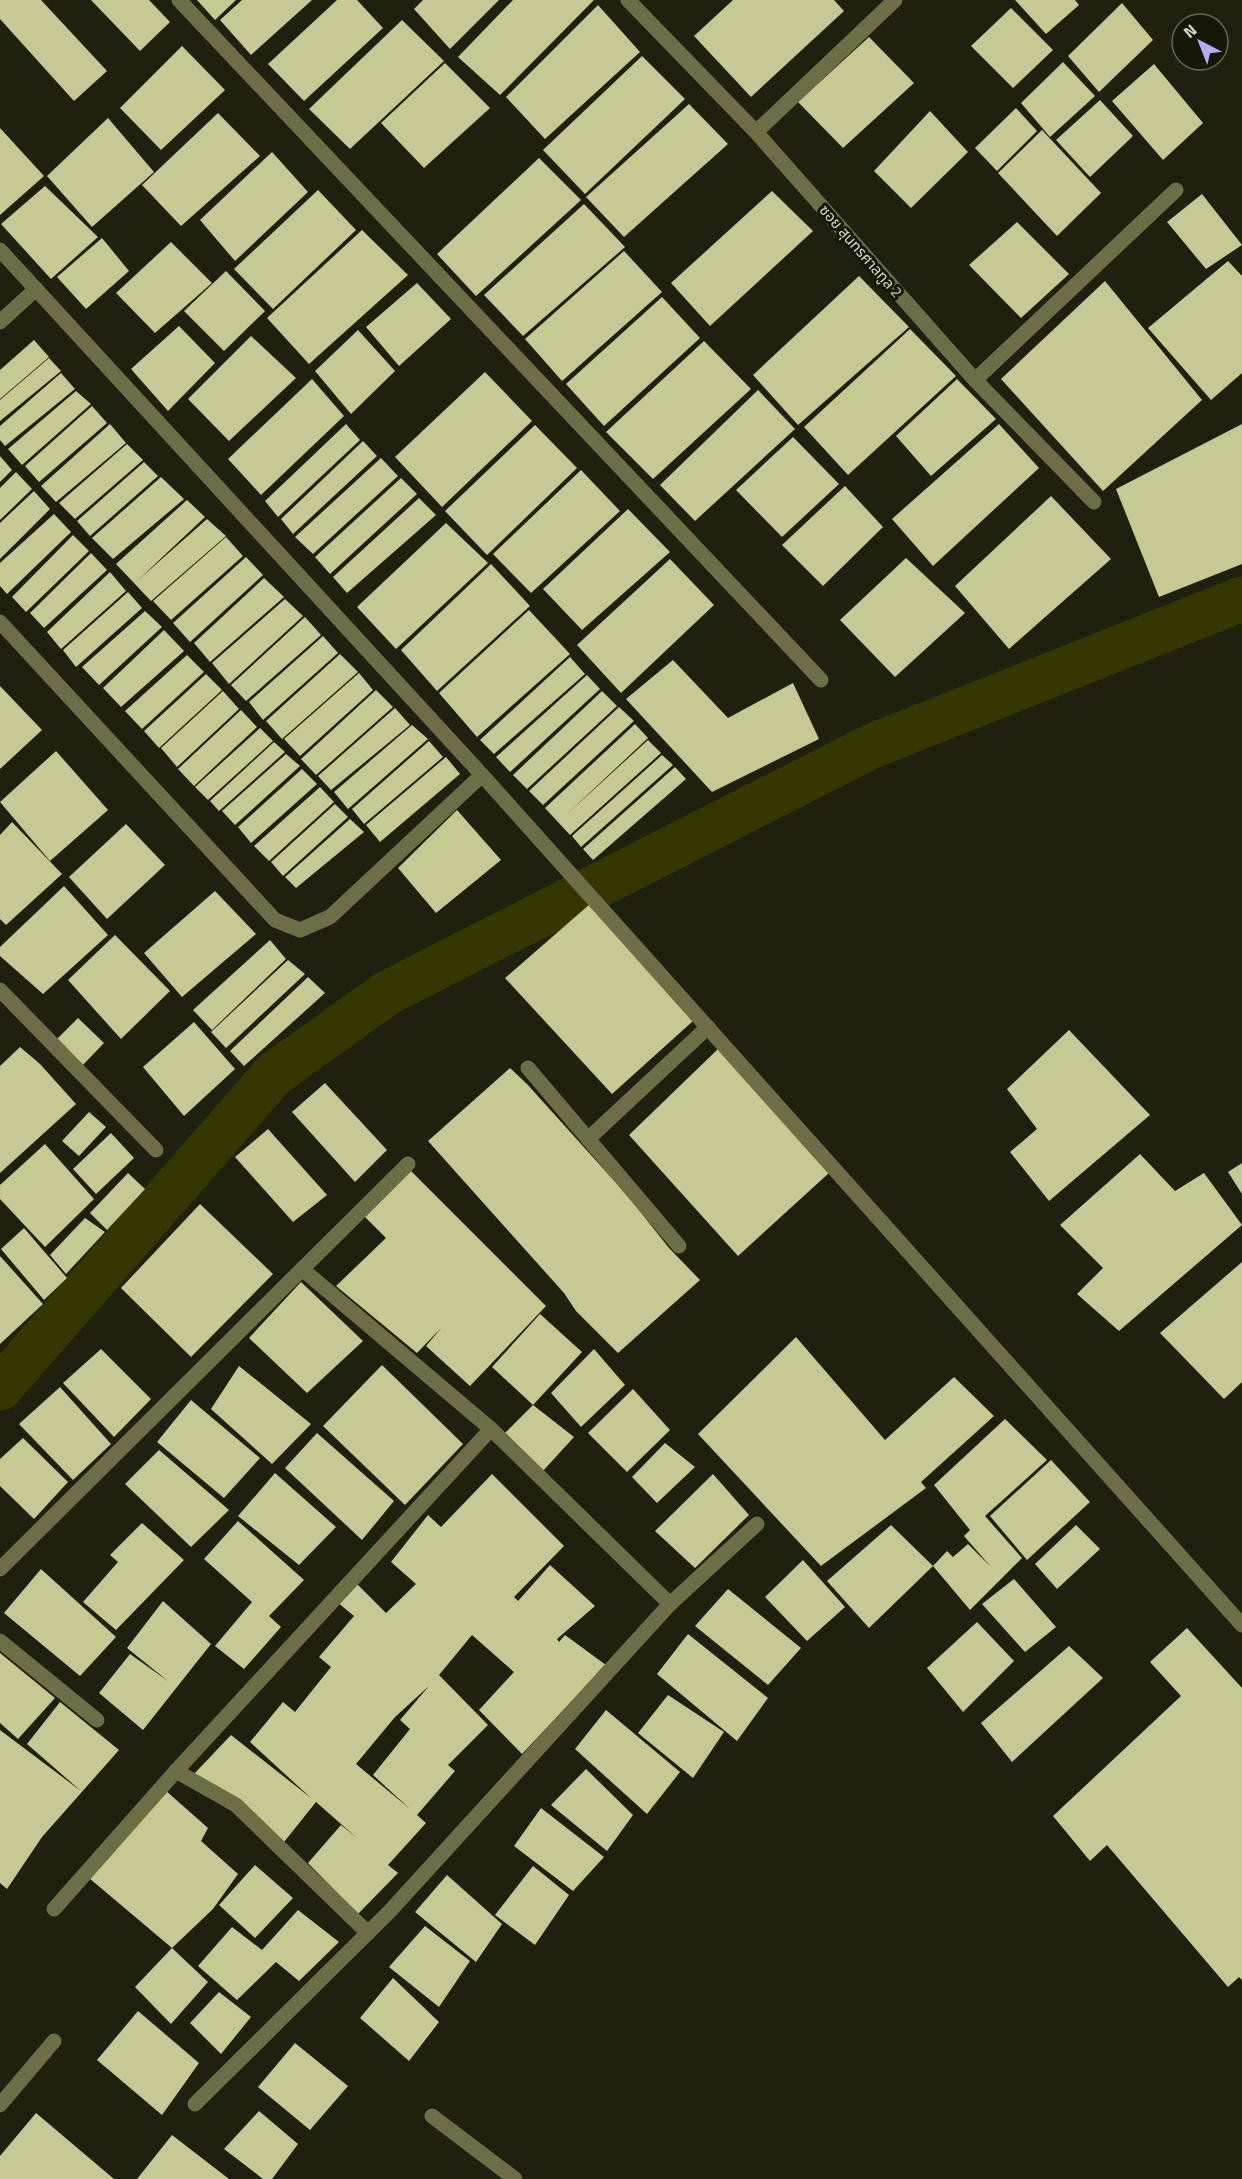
<svg xmlns="http://www.w3.org/2000/svg" width="1242" height="2179" font-family="'Titillium Web','Noto Sans Thai',sans-serif">
	<rect width="100%" height="100%" fill="#1f200e"/>
	<g fill="none" stroke-linecap="round" stroke-linejoin="round">
		<!-- canal -->
		<polyline stroke="#353600" stroke-width="45" points="0,1388 274,1074 387,993 872,746 1242,599"/>
	</g>
	<!-- building -->
	<g fill="#c6c994" fill-rule="evenodd">
		<polygon points="0,0 41,0 107,71 74,101 0,19"/>
		<polygon points="91,0 149,0 170,22 140,51"/>
		<polygon points="197,0 236,0 215,20"/>
		<polygon points="242,0 312,0 251,55 220,20"/>
		<polygon points="337,0 357,0 383,28 304,101 268,64"/>
		<polygon points="423,0 499,0 450,49 414,9"/>
		<polygon points="513,0 594,0 500,95 458,57"/>
		<polygon points="733,0 834,0 844,11 751,97 694,36"/>
		<polygon points="1015,0 1075,0 1079,5 1046,34"/>
		<polygon points="1122,3 1153,40 1099,92 1068,56"/>
		<polygon points="598,5 640,52 545,139 506,97"/>
		<polygon points="1011,8 1053,50 1013,88 971,46"/>
		<polygon points="402,20 444,61 350,149 309,109"/>
		<polygon points="869,37 914,83 843,148 798,102"/>
		<polygon points="182,46 225,90 161,150 120,108"/>
		<polygon points="642,56 685,99 585,194 543,150"/>
		<polygon points="1063,62 1095,96 1050,137 1021,103"/>
		<polygon points="445,63 490,108 424,168 381,123"/>
		<polygon points="1154,64 1203,123 1163,160 1112,101"/>
		<polygon points="1100,100 1133,136 1090,177 1056,140"/>
		<polygon points="689,104 728,144 624,237 586,197"/>
		<polygon points="1016,108 1037,131 997,171 975,148"/>
		<polygon points="930,111 968,152 911,208 874,171"/>
		<polygon points="218,113 260,156 181,226 142,185"/>
		<polygon points="108,118 154,172 92,227 47,176"/>
		<polygon points="0,128 44,176 0,215"/>
		<polygon points="1042,130 1101,193 1057,236 998,173"/>
		<polygon points="272,152 308,192 235,261 200,220"/>
		<polygon points="539,158 581,200 476,296 437,254"/>
		<polygon points="45,186 98,237 51,279 1,224"/>
		<polygon points="318,190 356,230 273,309 234,269"/>
		<polygon points="772,191 813,231 710,326 671,283"/>
		<polygon points="1202,194 1242,245 1206,269 1167,222"/>
		<polygon points="584,204 625,247 523,336 484,295"/>
		<polygon points="1017,222 1069,274 1021,318 969,265"/>
		<polygon points="362,230 408,275 309,364 267,318"/>
		<polygon points="102,238 129,271 86,309 57,277"/>
		<polygon points="171,242 212,283 155,333 116,293"/>
		<polygon points="624,251 662,292 562,381 525,339"/>
		<polygon points="1228,261 1242,276 1242,373 1211,400 1148,328"/>
		<polygon points="226,271 265,311 224,351 184,311"/>
		<polygon points="859,276 909,327 798,425 753,375"/>
		<polygon points="1105,281 1202,400 1103,491 1001,379"/>
		<polygon points="417,283 451,319 399,366 366,327"/>
		<polygon points="662,297 700,338 604,426 566,384"/>
		<polygon points="179,326 215,363 168,411 131,369"/>
		<polygon points="910,329 956,376 848,475 804,427"/>
		<polygon points="358,330 395,371 351,414 315,371"/>
		<polygon points="251,336 296,378 229,441 188,399"/>
		<polygon points="34,340 49,357 0,399 0,370"/>
		<polygon points="704,341 751,389 653,479 606,432"/>
		<polygon points="49,358 61,371 0,421 0,400"/>
		<polygon points="485,372 532,421 442,507 395,457"/>
		<polygon points="61,373 75,389 5,446 0,440 0,426"/>
		<polygon points="312,379 344,416 261,495 228,459"/>
		<polygon points="957,379 996,419 931,476 896,436"/>
		<polygon points="758,390 795,429 695,521 660,485"/>
		<polygon points="76,391 91,404 22,465 8,449"/>
		<polygon points="92,406 107,423 39,482 25,466"/>
		<polygon points="110,424 126,443 56,502 41,486"/>
		<polygon points="346,424 360,440 278,517 265,501"/>
		<polygon points="999,424 1039,468 933,566 892,519"/>
		<polygon points="1242,424 1242,564 1159,597 1116,489"/>
		<polygon points="535,425 577,468 487,555 445,511"/>
		<polygon points="793,437 839,484 782,537 736,490"/>
		<polygon points="363,441 377,456 293,534 281,519"/>
		<polygon points="127,444 143,460 75,519 59,503"/>
		<polygon points="0,456 12,470 0,482"/>
		<polygon points="381,458 398,476 313,554 295,537"/>
		<polygon points="144,462 158,476 90,536 77,521"/>
		<polygon points="581,470 620,511 531,593 493,554"/>
		<polygon points="16,472 32,489 0,520 0,488"/>
		<polygon points="161,477 184,499 113,559 92,538"/>
		<polygon points="401,478 417,494 330,574 315,557"/>
		<polygon points="845,486 883,527 823,586 782,545"/>
		<polygon points="34,491 50,509 0,559 0,523"/>
		<polygon points="1051,496 1111,559 1009,649 955,586"/>
		<polygon points="419,498 436,515 347,593 333,577"/>
		<polygon points="187,500 205,517 137,581 207,519 226,536 151,601 116,564"/>
		<polygon points="628,509 670,552 582,630 543,589"/>
		<polygon points="54,514 71,532 7,594 0,586 0,563"/>
		<polygon points="446,523 488,563 396,649 357,607"/>
		<polygon points="73,535 89,551 26,612 12,597"/>
		<polygon points="226,537 243,556 171,620 153,601"/>
		<polygon points="91,553 107,570 44,628 30,613"/>
		<polygon points="246,557 263,575 190,642 173,623"/>
		<polygon points="906,558 965,613 895,677 840,620"/>
		<polygon points="670,559 714,605 621,693 577,645"/>
		<polygon points="491,564 530,606 437,691 401,650"/>
		<polygon points="110,572 126,591 61,649 47,632"/>
		<polygon points="264,578 284,597 210,662 194,643"/>
		<polygon points="128,592 142,608 76,667 63,650"/>
		<polygon points="285,599 303,616 229,684 212,663"/>
		<polygon points="529,610 570,654 477,737 439,693"/>
		<polygon points="145,611 162,627 99,685 82,667"/>
		<polygon points="305,617 321,635 246,701 231,685"/>
		<polygon points="164,630 184,651 121,707 103,688"/>
		<polygon points="323,636 338,653 263,720 249,702"/>
		<polygon points="340,654 358,672 282,739 266,721"/>
		<polygon points="187,655 204,672 142,729 125,711"/>
		<polygon points="570,657 585,674 494,754 480,740"/>
		<polygon points="673,660 728,718 793,683 819,739 712,792 626,699"/>
		<polygon points="359,673 373,690 300,756 284,739"/>
		<polygon points="206,674 222,690 159,748 144,731"/>
		<polygon points="587,675 600,689 510,772 496,757"/>
		<polygon points="0,686 42,730 0,769"/>
		<polygon points="376,690 393,707 316,775 301,759"/>
		<polygon points="223,691 239,709 177,767 161,748"/>
		<polygon points="602,691 617,706 527,789 513,775"/>
		<polygon points="619,707 634,721 543,805 529,791"/>
		<polygon points="395,708 410,725 331,790 318,776"/>
		<polygon points="241,710 257,727 194,786 178,769"/>
		<polygon points="635,724 648,738 566,815 648,740 661,753 570,835 545,808"/>
		<polygon points="412,725 428,739 348,809 334,792"/>
		<polygon points="260,728 273,741 208,800 195,787"/>
		<polygon points="429,741 443,757 364,824 352,809"/>
		<polygon points="274,742 285,752 219,811 210,801"/>
		<polygon points="56,751 108,810 50,861 0,802"/>
		<polygon points="286,754 300,766 235,825 222,811"/>
		<polygon points="662,755 673,765 581,847 572,836"/>
		<polygon points="446,757 460,774 380,842 366,825"/>
		<polygon points="675,767 686,779 593,860 583,849"/>
		<polygon points="302,769 317,784 251,843 238,827"/>
		<polygon points="320,787 334,802 269,861 254,846"/>
		<polygon points="335,804 348,817 283,876 271,862"/>
		<polygon points="457,810 501,860 436,913 398,868"/>
		<polygon points="350,819 364,832 296,888 285,877"/>
		<polygon points="12,822 62,874 6,925 0,919 0,835"/>
		<polygon points="126,824 165,865 107,919 69,877"/>
		<polygon points="64,886 108,935 43,994 0,956 0,947"/>
		<polygon points="215,891 256,934 182,997 144,953"/>
		<polygon points="590,904 693,1021 612,1094 505,978"/>
		<polygon points="115,935 170,991 121,1039 68,980"/>
		<polygon points="270,940 286,959 212,1030 193,1010"/>
		<polygon points="288,960 305,974 226,1048 211,1032"/>
		<polygon points="308,977 325,993 244,1066 230,1051"/>
		<polygon points="78,1018 104,1043 80,1068 55,1041"/>
		<polygon points="194,1022 235,1069 184,1116 143,1067"/>
		<polygon points="1069,1030 1150,1115 1049,1201 1010,1152 1037,1129 1007,1089"/>
		<polygon points="20,1047 40,1064 76,1104 0,1173 0,1066"/>
		<polygon points="718,1049 829,1173 738,1256 629,1135"/>
		<polygon points="510,1068 527,1084 627,1195 669,1248 700,1280 618,1353 576,1311 564,1293 428,1141"/>
		<polygon points="325,1083 387,1150 355,1182 292,1112"/>
		<polygon points="89,1112 106,1127 79,1156 62,1141"/>
		<polygon points="268,1129 327,1195 293,1222 235,1157"/>
		<polygon points="111,1133 134,1158 96,1194 73,1169"/>
		<polygon points="45,1144 94,1199 45,1247 0,1199 0,1185"/>
		<polygon points="1140,1154 1175,1191 1204,1173 1242,1225 1119,1331 1077,1294 1103,1268 1060,1225"/>
		<polygon points="1242,1163 1242,1194 1228,1172"/>
		<polygon points="411,1171 546,1306 470,1386 426,1346 442,1327 417,1353 336,1286 386,1238 365,1217"/>
		<polygon points="128,1173 145,1189 107,1230 90,1213"/>
		<polygon points="200,1204 273,1274 191,1357 121,1288"/>
		<polygon points="85,1218 105,1232 66,1274 50,1255"/>
		<polygon points="24,1228 67,1278 44,1300 1,1249"/>
		<polygon points="0,1256 43,1304 0,1344"/>
		<polygon points="1242,1262 1242,1382 1224,1399 1160,1333"/>
		<polygon points="301,1282 363,1341 307,1393 249,1338"/>
		<polygon points="540,1314 582,1352 533,1405 492,1367"/>
		<polygon points="796,1337 885,1440 954,1377 994,1416 921,1482 926,1488 821,1566 698,1434"/>
		<polygon points="101,1349 151,1399 114,1437 63,1383"/>
		<polygon points="594,1349 625,1385 581,1427 551,1393"/>
		<polygon points="382,1365 463,1444 405,1505 323,1426"/>
		<polygon points="239,1366 311,1424 272,1464 211,1409"/>
		<polygon points="60,1387 111,1444 73,1480 19,1424"/>
		<polygon points="633,1389 670,1430 627,1472 588,1433"/>
		<polygon points="191,1400 260,1458 224,1498 157,1442"/>
		<polygon points="533,1405 574,1437 542,1472 502,1436"/>
		<polygon points="1005,1419 1047,1460 985,1516 1022,1558 970,1610 933,1566 869,1628 827,1581 891,1525 933,1566 947,1551 953,1557 968,1544 991,1567 964,1536 970,1530 934,1485"/>
		<polygon points="317,1433 394,1501 362,1540 285,1468"/>
		<polygon points="23,1438 68,1482 34,1519 0,1486 0,1459"/>
		<polygon points="665,1443 695,1467 657,1503 632,1477"/>
		<polygon points="159,1450 229,1510 191,1547 125,1484"/>
		<polygon points="1051,1460 1090,1502 1027,1560 990,1516"/>
		<polygon points="275,1473 336,1527 299,1565 238,1516"/>
		<path d="M492,1474L564,1546L514,1597L518,1601L550,1565L595,1606L557,1639L559,1642L565,1635L606,1665L522,1754L479,1710L514,1672L472,1635L439,1675L488,1725L448,1765L455,1771L417,1815L426,1823L388,1865L398,1873L358,1914L308,1863L341,1825L357,1838L316,1802L280,1847L194,1774L231,1735L311,1798L250,1742L283,1702L295,1712L331,1667L319,1657L354,1616L337,1602L356,1583L386,1613L416,1584L391,1562L428,1515L441,1527ZM429,1686L400,1720L410,1729L373,1775L410,1809L356,1764L395,1717Z"/>
		<polygon points="713,1474 749,1515 695,1568 655,1531"/>
		<polygon points="238,1521 304,1580 269,1616 281,1627 244,1669 215,1646 252,1602 204,1559"/>
		<polygon points="142,1523 184,1560 116,1630 83,1602 118,1562 110,1555"/>
		<polygon points="1076,1525 1100,1549 1057,1589 1035,1564"/>
		<polygon points="803,1560 845,1607 807,1641 765,1597"/>
		<polygon points="41,1569 116,1637 80,1676 4,1613"/>
		<polygon points="1014,1579 1056,1627 1025,1652 982,1604"/>
		<polygon points="728,1589 801,1648 768,1685 695,1626"/>
		<polygon points="163,1601 211,1644 143,1730 99,1693 130,1654 168,1681 127,1648"/>
		<polygon points="977,1622 1014,1661 963,1712 927,1668"/>
		<polygon points="1187,1628 1242,1688 1242,1980 1239,1977 1228,1987 1107,1845 1090,1861 1053,1816 1181,1696 1150,1662"/>
		<polygon points="688,1634 768,1698 737,1741 657,1674"/>
		<polygon points="1069,1646 1103,1678 1012,1762 981,1723"/>
		<polygon points="0,1653 55,1698 18,1739 0,1723"/>
		<polygon points="668,1695 724,1732 693,1778 638,1733"/>
		<polygon points="60,1702 119,1750 42,1837 7,1889 0,1883 0,1730 81,1791 27,1744"/>
		<polygon points="606,1710 680,1772 647,1814 575,1749"/>
		<polygon points="586,1769 633,1815 607,1851 551,1805"/>
		<polygon points="165,1790 208,1828 201,1841 238,1874 213,1909 172,1948 89,1878"/>
		<polygon points="541,1808 604,1857 573,1891 514,1846"/>
		<polygon points="255,1865 293,1898 255,1938 219,1905"/>
		<polygon points="533,1866 569,1895 535,1945 495,1915"/>
		<polygon points="447,1875 502,1924 476,1962 415,1912"/>
		<polygon points="298,1910 339,1942 299,1981 276,1962 237,2000 198,1966 232,1927 262,1950"/>
		<polygon points="425,1926 470,1961 439,2007 389,1967"/>
		<polygon points="172,1948 208,1982 171,2024 135,1987"/>
		<polygon points="393,1978 439,2022 409,2061 360,2018"/>
		<polygon points="219,1992 251,2017 221,2054 190,2023"/>
		<polygon points="138,2011 199,2063 162,2115 97,2060"/>
		<polygon points="295,2043 348,2086 310,2130 258,2087"/>
		<polygon points="259,2111 298,2144 272,2179 263,2179 224,2149"/>
		<polygon points="36,2113 114,2179 0,2179 0,2156"/>
		<polygon points="172,2135 229,2179 137,2179"/>
	</g>
	<g fill="none" stroke-linecap="round" stroke-linejoin="round">
		<!-- minor -->
		<g stroke="#6d6e46" stroke-width="15">
			<polyline points="179,0 821,680"/>
			<polyline points="628,0 756,132 975,380 1094,502"/>
			<polyline points="756,132 895,0"/>
			<polyline points="0,250 482,775 1242,1625"/>
			<polyline points="0,322 36,289"/>
			<polyline points="975,380 1176,190"/>
			<polyline points="0,622 275,920 300,930 330,917 482,775"/>
			<polyline points="0,990 156,1150"/>
			<polyline points="528,1068 679,1246"/>
			<polyline points="588,1139 708,1027"/>
			<polyline points="302,1269 491,1429 670,1604"/>
			<polyline points="0,1569 408,1164"/>
			<polyline points="0,1641 97,1720"/>
			<polyline points="176,1771 236,1805 368,1933"/>
			<polyline points="54,1909 176,1771 491,1429"/>
			<polyline points="195,2104 390,1911 670,1604 757,1524"/>
			<polyline points="0,2105 54,2041"/>
			<polyline points="432,2116 515,2179"/>
		</g>
	</g>
	<g text-anchor="middle" dominant-baseline="central" stroke-width="6" stroke-linejoin="round" paint-order="stroke">
		<!-- street labels -->
		<g font-size="15" fill="#d9dace" stroke="#161706">
			<text transform="translate(861 251) rotate(49)">ซอย สุนทรศาลทูล 2</text>
		</g>
	</g>
	<!-- north arrow -->
	<g transform="translate(1200 42) rotate(318)"><circle r="28" fill="#161706" stroke="#646556" stroke-width="1.5"/>
	<path d="M0-4.5L10 22L0 15L-10 22Z" fill="#b7abf8"/>
	<text y="-9" font-size="16" font-weight="bold" text-anchor="middle" fill="#d9dace">N</text>
	</g>
</svg>
